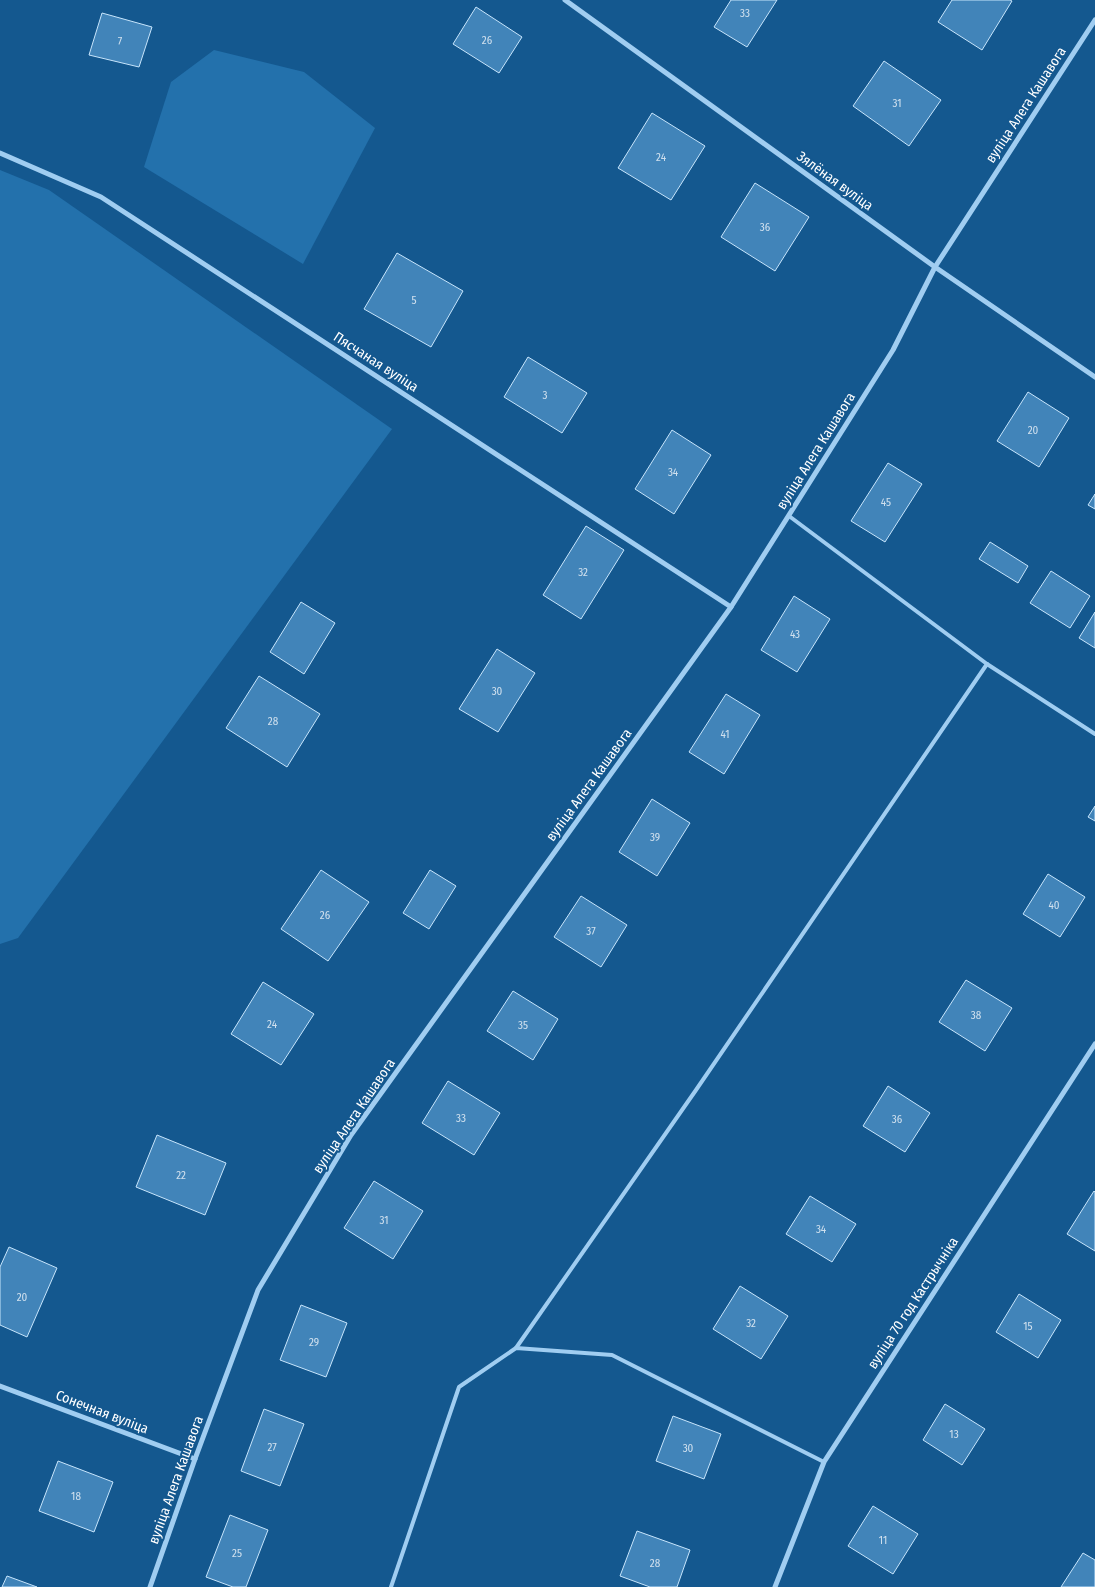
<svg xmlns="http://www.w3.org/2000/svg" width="1095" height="1587" font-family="'Fira Sans Condensed',sans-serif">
	<rect width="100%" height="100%" fill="#14588f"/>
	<!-- green -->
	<g fill="#2371ac">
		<polygon points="214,50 304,72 375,128 303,264 144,167 171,82"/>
		<polygon points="0,170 49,190 392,429 18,938 0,944"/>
	</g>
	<!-- building -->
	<g fill="#4184b9" stroke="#c7e5fc">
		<polygon points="731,0 777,0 747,47 714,27"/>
		<polygon points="952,0 1010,0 1012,1 982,50 938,22"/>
		<polygon points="476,7 522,37 499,73 453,44"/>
		<polygon points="102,13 152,27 139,67 89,55"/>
		<polygon points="884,61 941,100 909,146 853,106"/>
		<polygon points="652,113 705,146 671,200 618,168"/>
		<polygon points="755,183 809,217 775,271 721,237"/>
		<polygon points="397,253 463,291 431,347 364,309"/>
		<polygon points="528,357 587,393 562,433 504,397"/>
		<polygon points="1028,392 1069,418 1039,467 997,441"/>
		<polygon points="672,430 711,455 674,514 635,489"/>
		<polygon points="888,463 922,484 885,542 851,521"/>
		<polygon points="1095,494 1095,509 1088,505"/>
		<polygon points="586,526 624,550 581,619 543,595"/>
		<polygon points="990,542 1028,566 1018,583 979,559"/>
		<polygon points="1051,571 1090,596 1070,628 1030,603"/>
		<polygon points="794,596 830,619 797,672 761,650"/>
		<polygon points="301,602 335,623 304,674 270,652"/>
		<polygon points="1095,612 1095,648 1079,638"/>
		<polygon points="497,649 535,673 498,732 459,709"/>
		<polygon points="259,676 320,714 287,767 226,728"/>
		<polygon points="726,694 760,715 724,774 689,752"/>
		<polygon points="652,799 690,823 657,876 619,852"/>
		<polygon points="1095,806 1095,821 1088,817"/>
		<polygon points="321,870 369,902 328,961 281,929"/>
		<polygon points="430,870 456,886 429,929 403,913"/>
		<polygon points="1048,874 1085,897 1060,937 1023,914"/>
		<polygon points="581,896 627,925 601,967 554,937"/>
		<polygon points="966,980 1012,1008 985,1051 939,1022"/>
		<polygon points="263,982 314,1014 281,1065 231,1034"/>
		<polygon points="513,991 558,1019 533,1060 487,1031"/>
		<polygon points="448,1081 500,1113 474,1155 422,1123"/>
		<polygon points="888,1086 930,1113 905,1152 863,1126"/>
		<polygon points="157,1135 226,1163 205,1215 136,1187"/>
		<polygon points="374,1181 423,1211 393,1259 344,1228"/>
		<polygon points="1094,1191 1095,1192 1095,1251 1067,1234"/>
		<polygon points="810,1196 856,1224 832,1262 786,1234"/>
		<polygon points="9,1247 57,1268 27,1337 0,1325 0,1267"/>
		<polygon points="740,1286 788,1316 761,1359 713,1329"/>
		<polygon points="1019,1294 1061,1320 1038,1358 996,1332"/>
		<polygon points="301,1305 347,1323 326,1377 280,1360"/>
		<polygon points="945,1404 985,1429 962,1465 923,1440"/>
		<polygon points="264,1409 304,1424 280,1486 241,1471"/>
		<polygon points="673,1416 721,1434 704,1479 656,1461"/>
		<polygon points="58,1461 113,1482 94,1532 39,1511"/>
		<polygon points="873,1506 918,1534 893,1574 848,1546"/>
		<polygon points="230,1515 268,1530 246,1587 233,1587 206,1577"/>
		<polygon points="637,1531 690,1550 677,1587 650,1587 620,1576"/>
		<polygon points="1083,1553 1095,1560 1095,1587 1061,1587"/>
		<polygon points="7,1576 37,1587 2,1587"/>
	</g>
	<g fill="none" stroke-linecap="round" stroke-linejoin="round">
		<!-- lane -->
		<g stroke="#a0cdf1" stroke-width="4">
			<polyline points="789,516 987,664 1095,734"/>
			<polyline points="516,1348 696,1090 987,664"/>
			<polyline points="391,1587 459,1387 516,1348 612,1355 824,1462"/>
		</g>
		<!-- street -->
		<g stroke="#a0cdf1" stroke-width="5">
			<polyline points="565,0 935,267 1095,377"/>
			<polyline points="0,153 101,197 731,607"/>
			<polyline points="0,1386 195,1459"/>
			<polyline points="150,1587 195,1459 258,1290 351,1135 731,607 893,350 935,267 1095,20"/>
			<polyline points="775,1587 824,1462 1095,1044"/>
		</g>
	</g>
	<g text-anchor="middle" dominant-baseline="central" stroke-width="4" stroke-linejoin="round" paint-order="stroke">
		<!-- number labels -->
		<g font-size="11" fill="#d0e0ee">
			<text x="745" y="13">33</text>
			<text x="487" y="40">26</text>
			<text x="120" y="41">7</text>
			<text x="897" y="103">31</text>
			<text x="661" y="157">24</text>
			<text x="765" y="227">36</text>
			<text x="414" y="300">5</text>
			<text x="545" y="395">3</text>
			<text x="1033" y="430">20</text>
			<text x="673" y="472">34</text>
			<text x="886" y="502">45</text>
			<text x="583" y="572">32</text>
			<text x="795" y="634">43</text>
			<text x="497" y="691">30</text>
			<text x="273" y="721">28</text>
			<text x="725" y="734">41</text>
			<text x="655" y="837">39</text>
			<text x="1054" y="905">40</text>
			<text x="325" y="915">26</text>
			<text x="591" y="931">37</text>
			<text x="976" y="1015">38</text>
			<text x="272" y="1024">24</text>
			<text x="523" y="1025">35</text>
			<text x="461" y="1118">33</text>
			<text x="897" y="1119">36</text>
			<text x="181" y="1175">22</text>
			<text x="384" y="1220">31</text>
			<text x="821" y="1229">34</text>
			<text x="22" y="1297">20</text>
			<text x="751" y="1323">32</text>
			<text x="1028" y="1326">15</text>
			<text x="314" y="1342">29</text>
			<text x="954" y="1434">13</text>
			<text x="272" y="1447">27</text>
			<text x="688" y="1448">30</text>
			<text x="76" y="1496">18</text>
			<text x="883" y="1540">11</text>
			<text x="237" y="1553">25</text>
			<text x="655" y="1563">28</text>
		</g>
		<!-- street labels -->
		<g font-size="14" fill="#fff" stroke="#14588f">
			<text transform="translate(1026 105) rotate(-57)">вуліца Алега Кашавога</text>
			<text transform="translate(835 181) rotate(36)">Зялёная вуліца</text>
			<text transform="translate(376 362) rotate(33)">Пясчаная вуліца</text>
			<text transform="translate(816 451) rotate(-58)">вуліца Алега Кашавога</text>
			<text transform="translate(589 785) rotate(-54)">вуліца Алега Кашавога</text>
			<text transform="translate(354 1116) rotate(-56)">вуліца Алега Кашавога</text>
			<text transform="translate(913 1303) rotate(-57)">вуліца 70 год Кастрычніка</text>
			<text transform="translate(102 1412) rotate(21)">Сонечная вуліца</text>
			<text transform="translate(176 1480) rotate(-70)">вуліца Алега Кашавога</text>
		</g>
	</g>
</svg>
